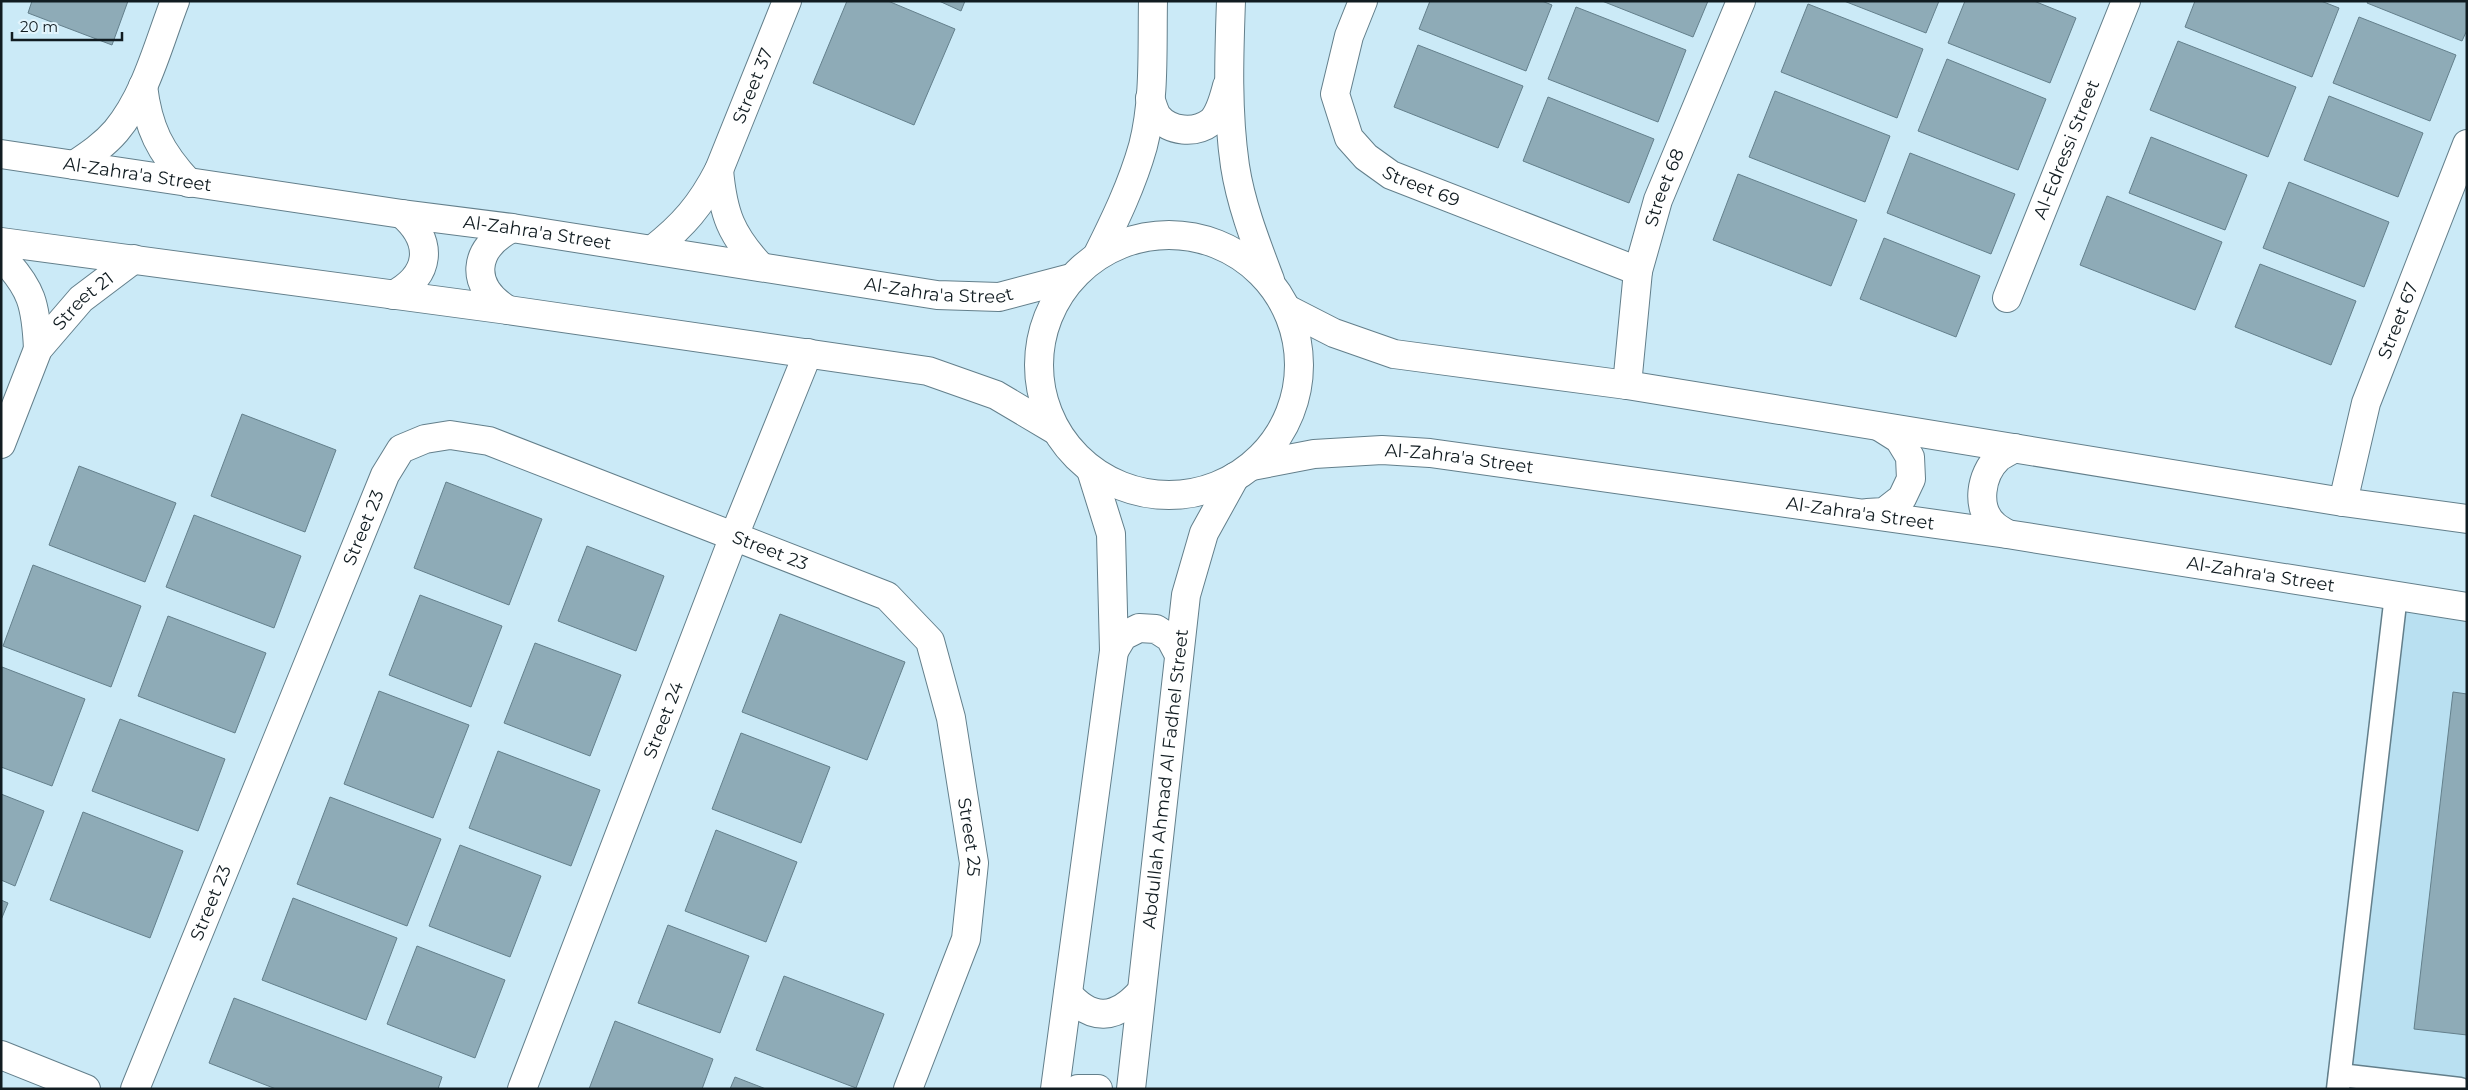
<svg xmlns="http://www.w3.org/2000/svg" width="2468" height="1090" font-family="Montserrat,sans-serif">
	<rect width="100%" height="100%" fill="#cbeaf7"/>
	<!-- built -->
	<polygon fill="#b9e0f1" points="2396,595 2467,606 2467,1089 2338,1089"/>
	<!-- building -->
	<g fill="#8eabb7" stroke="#64808c">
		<polygon points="32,1 128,1 112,45 28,13"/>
		<polygon points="847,1 888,1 955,29 914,125 813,83"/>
		<polygon points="939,1 965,1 961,11"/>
		<polygon points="1430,1 1542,1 1552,5 1526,71 1419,29"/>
		<polygon points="1602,1 1708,1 1693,37"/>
		<polygon points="1844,1 1939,1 1926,33"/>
		<polygon points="1965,1 2034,1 2076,18 2050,83 1948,43"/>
		<polygon points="2195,1 2321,1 2339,8 2312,77 2185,27"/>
		<polygon points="2368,1 2467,1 2467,30 2462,41 2367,3"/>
		<polygon points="1808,4 1923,49 1897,118 1781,72"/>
		<polygon points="1576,7 1686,50 1658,122 1548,79"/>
		<polygon points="2359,17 2456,55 2430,121 2333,83"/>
		<polygon points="2178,41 2296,87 2268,157 2150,110"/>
		<polygon points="1418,45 1523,86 1498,148 1394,107"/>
		<polygon points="1947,59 2046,99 2018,170 1918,131"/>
		<polygon points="1775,91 1890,136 1865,202 1749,157"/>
		<polygon points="2329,96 2423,133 2398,197 2304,160"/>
		<polygon points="1548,97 1654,139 1629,203 1523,161"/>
		<polygon points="2151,137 2247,175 2225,230 2129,193"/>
		<polygon points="1910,153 2015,194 1991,254 1887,213"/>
		<polygon points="1738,174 1857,220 1831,286 1713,240"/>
		<polygon points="2289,182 2389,222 2364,287 2263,248"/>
		<polygon points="2107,196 2222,242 2195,310 2080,265"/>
		<polygon points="1884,238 1980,276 1956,337 1860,299"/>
		<polygon points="2260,264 2356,301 2331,365 2235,327"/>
		<polygon points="242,414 336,450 305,532 211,496"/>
		<polygon points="79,466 176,503 145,582 49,545"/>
		<polygon points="446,482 542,519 509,605 414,568"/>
		<polygon points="194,515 301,556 274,628 166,587"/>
		<polygon points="587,546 664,576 636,651 558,621"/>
		<polygon points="33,565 141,606 111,687 3,646"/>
		<polygon points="420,595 502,626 471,707 389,675"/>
		<polygon points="780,614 905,662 867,760 742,712"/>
		<polygon points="168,616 266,653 235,733 138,696"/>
		<polygon points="535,643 621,675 590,756 504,723"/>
		<polygon points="2,667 85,699 52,786 1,767"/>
		<polygon points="379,691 469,725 433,818 344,784"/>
		<polygon points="2453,692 2467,694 2467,1035 2414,1029"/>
		<polygon points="120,719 225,759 198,831 92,791"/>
		<polygon points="741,733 830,767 801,843 712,809"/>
		<polygon points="498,751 600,790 571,866 469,828"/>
		<polygon points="1,794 44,811 15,886 1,880"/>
		<polygon points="330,797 441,839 407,926 297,884"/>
		<polygon points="83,812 183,851 150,938 50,900"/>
		<polygon points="716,830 797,862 766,942 685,911"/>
		<polygon points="460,845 541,876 510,957 429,926"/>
		<polygon points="293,898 397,938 366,1020 262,980"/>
		<polygon points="1,900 8,903 1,920"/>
		<polygon points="668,925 749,956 720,1033 638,1003"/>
		<polygon points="417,946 505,980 475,1058 387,1024"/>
		<polygon points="784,976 884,1014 856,1088 756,1050"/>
		<polygon points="234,998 442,1077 438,1089 276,1089 209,1063"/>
		<polygon points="615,1021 713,1059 702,1089 589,1089"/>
		<polygon points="735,1077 766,1089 730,1089"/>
	</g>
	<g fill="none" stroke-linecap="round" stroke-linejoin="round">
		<!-- lane casing -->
		<g stroke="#637f8b" stroke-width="25">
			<g id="lane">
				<polyline points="2340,1075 2460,1089"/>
				<polyline points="2338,1089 2396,595"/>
			</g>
		</g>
		<!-- street casing -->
		<g stroke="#637f8b" stroke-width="30">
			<g id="street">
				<path id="s1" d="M1363,1L1349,36L1335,94L1349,138L1366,157L1391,175L1638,271"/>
				<path d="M143,86C148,128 160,152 189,183"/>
				<path d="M74,165C89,155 104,145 116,131C146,95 158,45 175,1"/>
				<path d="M719,170C723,214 731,235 761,267"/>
				<path id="s2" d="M652,250C683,226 701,205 719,170L787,1"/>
				<path d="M1,256C32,288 36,305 38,349"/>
				<path id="s3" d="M2007,298L2126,1"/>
				<path id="s4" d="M1627,385L1638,271L1658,200L1741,1"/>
				<path id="s5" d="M1,444L38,349L81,299L134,259"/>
				<path id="s6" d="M2343,502L2366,403L2467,144"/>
				<polyline points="1,1055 86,1089"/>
				<path id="s7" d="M135,1089L385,475L401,449L425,439L450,435L489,441L887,596L930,641L951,718L974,863L966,939L908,1089"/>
				<path id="s8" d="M522,1089L734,536L808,353"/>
			</g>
		</g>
		<!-- secondary casing -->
		<g stroke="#637f8b" stroke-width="30">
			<g id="secondary">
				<path d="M1231,1C1229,56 1227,111 1235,166C1241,205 1256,243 1270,280"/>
				<path d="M1150,98C1152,103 1154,111 1157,116C1170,132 1195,134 1211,122C1220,114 1224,97 1227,86"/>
				<path id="s9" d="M1,154L402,214L512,228L937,295L999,297L1071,278"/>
				<circle cx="1169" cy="365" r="130"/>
				<polyline points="1,242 508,310 928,371 996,395 1055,430"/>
				<path d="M1097,256C1115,220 1132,185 1143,146C1155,100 1152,48 1153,1"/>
				<path d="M393,295C431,275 434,242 402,214"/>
				<path d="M508,310C469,286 472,249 512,228"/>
				<polyline points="1289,310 1334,333 1394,354 1627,385 2343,502 2467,519"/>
				<path id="s10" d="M1252,466L1314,454L1382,450L1430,453L2007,534L2467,607"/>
				<polyline points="1867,513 1884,512 1902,498 1911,479 1910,457 1899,439 1880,427"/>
				<path d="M2007,534C2003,531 1998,529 1994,525C1975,508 1981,474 1998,458C2003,454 2010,451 2015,448"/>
				<polyline points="1114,651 1123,636 1139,628 1156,629 1170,638 1178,653"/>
				<path d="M1068,994C1092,1021 1115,1020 1140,993"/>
				<polyline points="1055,1089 1114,651 1111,534 1091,470"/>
				<polyline points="1078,1089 1098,1089"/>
				<path id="s11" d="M1131,1089L1186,595L1204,533L1235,477"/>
			</g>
		</g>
		<!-- lane -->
		<use href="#lane" stroke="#fff" stroke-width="22"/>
		<!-- street -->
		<use href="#street" stroke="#fff" stroke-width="28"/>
		<!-- secondary -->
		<use href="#secondary" stroke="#fff" stroke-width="28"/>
	</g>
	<g text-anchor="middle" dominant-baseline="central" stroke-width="5" stroke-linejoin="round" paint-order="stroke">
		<!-- street labels -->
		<g font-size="18" fill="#111c21" stroke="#e3f5fd">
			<text stroke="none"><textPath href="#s2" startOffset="196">Street 37</textPath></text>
			<text stroke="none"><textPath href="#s3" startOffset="160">Al-Edressi Street</textPath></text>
			<text stroke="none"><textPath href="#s9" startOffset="138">Al-Zahra'a Street</textPath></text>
			<text stroke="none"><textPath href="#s1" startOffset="232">Street 69</textPath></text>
			<text stroke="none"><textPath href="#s4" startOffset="202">Street 68</textPath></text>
			<text stroke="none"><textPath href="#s9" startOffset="542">Al-Zahra'a Street</textPath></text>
			<text stroke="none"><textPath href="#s9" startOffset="948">Al-Zahra'a Street</textPath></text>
			<text stroke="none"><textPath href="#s5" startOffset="168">Street 21</textPath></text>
			<text stroke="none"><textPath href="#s6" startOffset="190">Street 67</textPath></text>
			<text stroke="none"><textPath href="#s10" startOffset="209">Al-Zahra'a Street</textPath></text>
			<text stroke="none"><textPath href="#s10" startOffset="614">Al-Zahra'a Street</textPath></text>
			<text stroke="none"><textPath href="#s7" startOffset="606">Street 23</textPath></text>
			<text stroke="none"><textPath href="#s7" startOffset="1086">Street 23</textPath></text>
			<text stroke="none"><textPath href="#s10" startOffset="1019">Al-Zahra'a Street</textPath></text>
			<text stroke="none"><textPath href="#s8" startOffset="395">Street 24</textPath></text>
			<text stroke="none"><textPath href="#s11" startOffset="312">Abdullah Ahmad Al Fadhel Street</textPath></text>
			<text stroke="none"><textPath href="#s7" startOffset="1474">Street 25</textPath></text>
			<text stroke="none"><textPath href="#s7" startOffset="201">Street 23</textPath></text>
		</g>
	</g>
	<!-- border -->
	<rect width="2468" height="1090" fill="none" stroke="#111c21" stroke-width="5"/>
	<!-- scale -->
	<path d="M12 32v8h110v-8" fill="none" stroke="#111c21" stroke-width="2.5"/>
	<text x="20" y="32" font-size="15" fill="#111c21" stroke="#e3f5fd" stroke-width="4" paint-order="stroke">20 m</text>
</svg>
